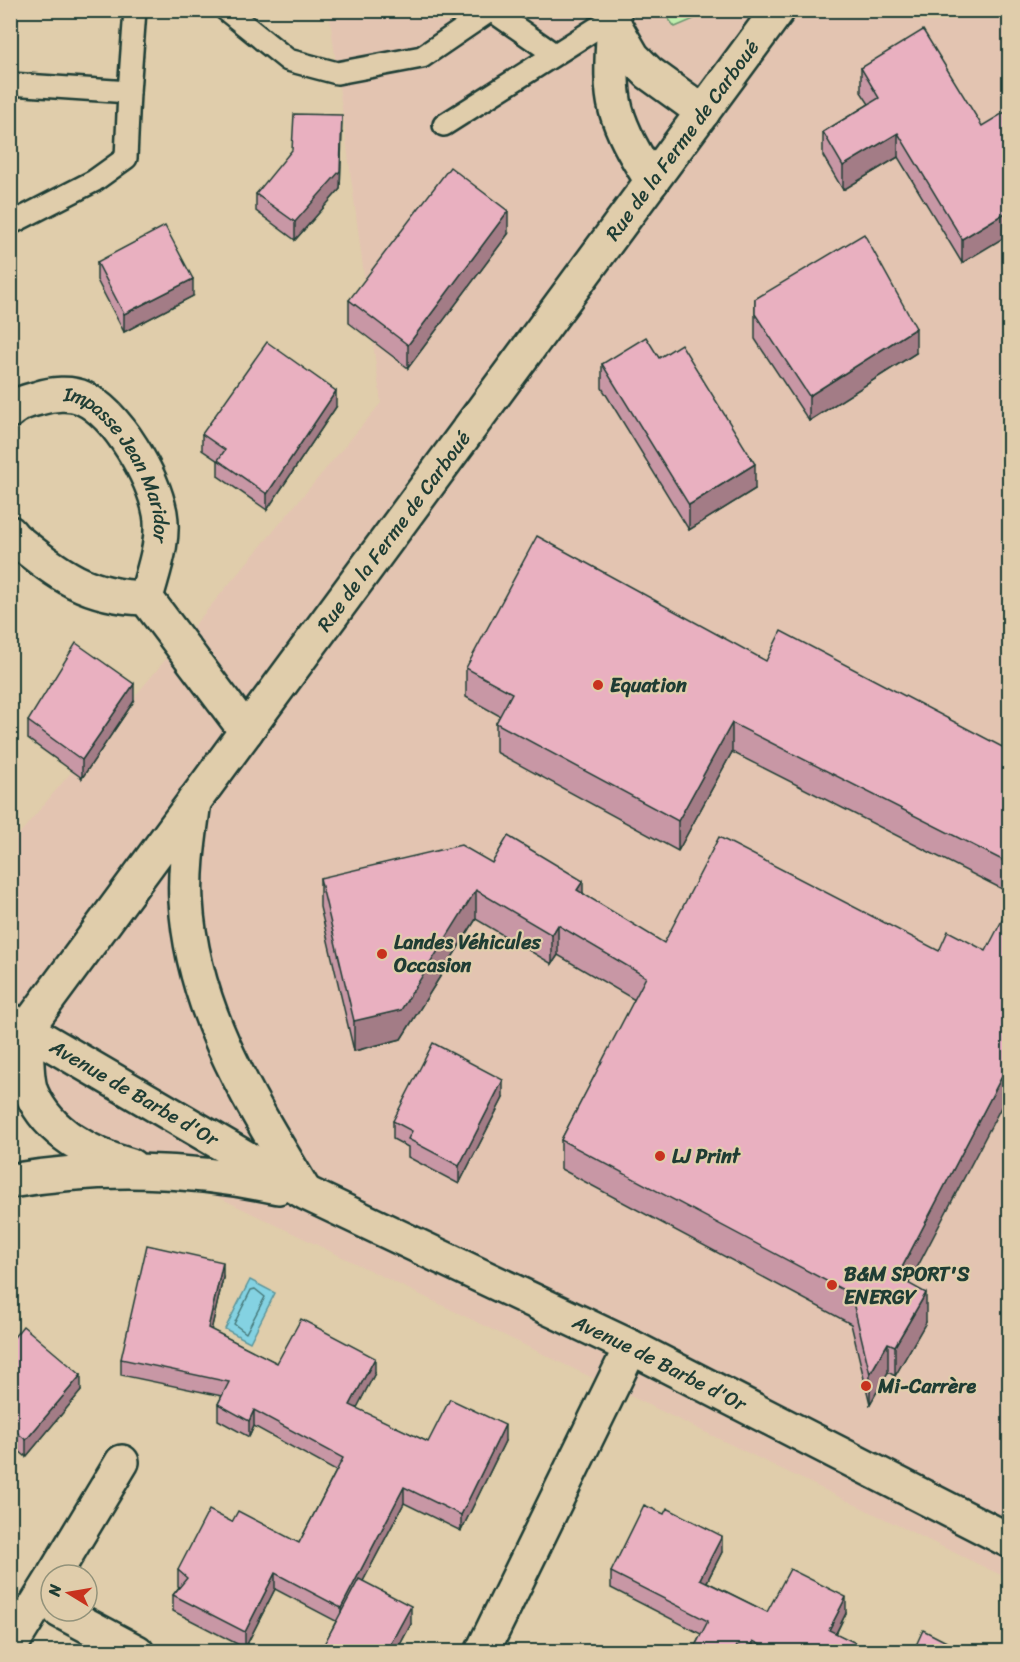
<svg xmlns="http://www.w3.org/2000/svg" width="1020" height="1662" font-family="Sriracha,sans-serif">
	<rect width="100%" height="100%" fill="#e0cdab"/>
	<filter id="ink" filterUnits="userSpaceOnUse"><feTurbulence type="fractalNoise" baseFrequency=".0167" numOctaves="2"/><feDisplacementMap in="SourceGraphic" scale="12" xChannelSelector="R" yChannelSelector="G"/><feConvolveMatrix kernelMatrix="1 2 1 2 8 2 1 2 1" color-interpolation-filters="sRGB"/></filter>
	<g filter="url(#ink)">
		<!-- built -->
		<polygon fill="#e3c4b1" points="329,11 1009,11 1009,1579 11,1097 10,845 381,403"/>
		<!-- green -->
		<polygon fill="#beeead" stroke="#6e9670" stroke-width="1.5" points="662,11 662,10 700,11 694,19 675,27"/>
		<!-- water -->
		<polygon fill="#84d2e2" stroke="#5c969c" stroke-width="1.5" points="250,1280 275,1293 250,1342 225,1329"/>
		<g fill="none" stroke-linecap="round" stroke-linejoin="round">
			<!-- shore -->
			<polygon stroke="#47797a" stroke-width="1.5" points="255,1289 265,1297 246,1333 234,1324 251,1290"/>
			<!-- lane casing -->
			<g stroke="#1f3d34" stroke-width="26">
				<g id="lane">
					<polyline points="226,10 288,60 337,73 422,57 491,10"/>
					<polyline points="491,10 554,54"/>
					<polyline points="10,84 129,92 135,10"/>
					<polyline points="444,125 614,17"/>
					<polyline points="10,224 94,181 126,158 129,92"/>
				</g>
			</g>
			<!-- street casing -->
			<g stroke="#1f3d34" stroke-width="38">
				<g id="street">
					<path id="s1" d="M10,411C19,403 28,401 39,398C51,394 71,392 83,398C118,414 153,477 160,513C165,541 153,571 146,598"/>
					<path d="M10,533L14,538C60,575 85,596 146,598"/>
					<polyline points="146,598 246,731"/>
					<path d="M194,801C190,833 184,868 186,901C192,1009 249,1099 303,1189"/>
					<path id="s2" d="M10,1020L306,1193L631,1347L1010,1541"/>
					<path d="M26,1028C27,1045 25,1079 32,1094C49,1133 91,1155 131,1166"/>
					<path d="M10,1181C98,1166 191,1168 278,1187"/>
					<polyline points="54,1575 122,1462"/>
					<polyline points="60,1611 137,1652"/>
					<polyline points="10,1647 51,1581"/>
					<polyline points="482,1652 631,1347"/>
				</g>
			</g>
			<!-- secondary casing -->
			<g stroke="#1f3d34" stroke-width="38">
				<g id="secondary">
					<path d="M614,10C614,41 608,79 616,110C623,135 638,160 652,181"/>
					<polyline points="615,26 633,57 649,73 703,112"/>
					<path id="s3" d="M10,1051L778,10"/>
				</g>
			</g>
			<!-- lane -->
			<use href="#lane" stroke="#e0cdab" stroke-width="21"/>
			<!-- street -->
			<use href="#street" stroke="#e0cdab" stroke-width="33"/>
			<!-- secondary -->
			<use href="#secondary" stroke="#e0cdab" stroke-width="33"/>
		</g>
		<!-- wall -->
		<g fill="#c897a5" stroke="#1f3d34" stroke-width="1.5">
			<polygon points="861,68 982,126 962,263 898,157 843,190 823,156 823,132 869,104 861,92"/>
			<polygon points="342,133 340,189 295,240 256,211 256,194"/>
			<polygon points="508,234 408,368 349,323 349,300"/>
			<polygon points="97,262 193,296 124,332 97,280"/>
			<polygon points="755,299 916,353 809,421 755,339"/>
			<polygon points="659,358 755,489 689,530 602,388 602,364"/>
			<polygon points="336,407 267,510 218,476 218,461 202,450 202,434"/>
			<polygon points="766,661 1010,751 1010,893 732,752 678,851 496,752 496,723 500,716 466,697 466,668"/>
			<polygon points="134,701 82,778 28,739 28,721"/>
			<polygon points="492,863 583,893 909,1283 926,1322 895,1376 888,1372 870,1404 851,1324 561,1169 561,1140 635,1000 558,955 552,964 476,919 401,1039 354,1051 320,907 320,878"/>
			<polygon points="503,1098 459,1184 408,1157 408,1147 393,1139 393,1121"/>
			<polygon points="223,1278 211,1330 277,1363 375,1373 356,1409 428,1442 505,1441 461,1531 404,1503 363,1581 411,1624 396,1652 321,1652 336,1621 275,1589 245,1648 173,1611 173,1595 179,1587 178,1586 178,1570 232,1522 299,1543 336,1471 254,1426 249,1437 218,1420 218,1404 222,1396 121,1375 121,1359"/>
			<polygon points="10,1342 81,1391 26,1457 10,1443"/>
			<polygon points="664,1514 722,1552 707,1582 767,1612 846,1613 836,1634 874,1652 692,1652 701,1634 611,1588 611,1572"/>
		</g>
		<!-- shaded-wall -->
		<g fill="#a37b86" stroke="#1f3d34" stroke-width="1.5">
			<polygon points="342,115 340,189 295,240 295,222"/>
			<polygon points="898,133 898,157 843,190 843,166"/>
			<polygon points="1010,210 1010,234 962,263 962,239"/>
			<polygon points="508,211 508,234 408,368 408,345"/>
			<polygon points="193,279 193,296 124,332 124,314"/>
			<polygon points="916,328 916,353 809,421 809,396"/>
			<polygon points="336,391 336,407 267,510 267,494"/>
			<polygon points="755,464 755,489 689,530 689,505"/>
			<polygon points="134,684 134,701 82,778 82,760"/>
			<polygon points="732,723 732,752 678,851 678,821"/>
			<polygon points="583,881 583,910 577,890"/>
			<polygon points="476,890 476,919 401,1039 354,1051 354,1021"/>
			<polygon points="558,925 558,955 552,964 552,935"/>
			<polygon points="1010,1061 1010,1090 897,1306 897,1277"/>
			<polygon points="503,1080 503,1098 459,1184 459,1166"/>
			<polygon points="223,1262 223,1278 208,1344 208,1328"/>
			<polygon points="926,1293 926,1322 895,1376 895,1346"/>
			<polygon points="888,1343 888,1372 870,1404 870,1374"/>
			<polygon points="375,1358 375,1373 350,1421 350,1405"/>
			<polygon points="81,1375 81,1391 26,1457 26,1440"/>
			<polygon points="254,1410 254,1426 249,1437 249,1421"/>
			<polygon points="505,1425 505,1441 461,1531 461,1515"/>
			<polygon points="404,1487 404,1503 341,1623 341,1608"/>
			<polygon points="722,1536 722,1552 700,1595 700,1579"/>
			<polygon points="275,1573 275,1589 245,1648 245,1632"/>
			<polygon points="846,1597 846,1613 829,1647 829,1630"/>
			<polygon points="411,1606 411,1624 396,1652 386,1652"/>
			<polygon points="753,1641 753,1652 748,1652"/>
		</g>
		<!-- building -->
		<g fill="#e9b0c0" stroke="#1f3d34" stroke-width="1.5">
			<polygon points="923,30 982,126 1010,109 1010,210 962,239 898,133 843,166 823,132 879,98 861,68"/>
			<polygon points="294,114 342,115 340,171 295,222 256,194 292,150"/>
			<polygon points="450,167 508,211 408,345 349,300"/>
			<polygon points="165,226 193,279 124,314 97,262"/>
			<polygon points="864,234 916,328 809,396 755,314 755,299"/>
			<polygon points="646,337 659,358 681,344 755,464 689,505 602,364"/>
			<polygon points="267,342 336,391 267,494 218,460 225,450 202,434"/>
			<polygon points="537,536 766,661 781,631 1010,751 1010,864 732,723 678,821 496,723 512,693 466,668"/>
			<polygon points="76,643 134,684 82,760 28,721"/>
			<polygon points="508,836 583,881 577,890 664,943 719,837 939,951 948,931 986,951 1010,905 1010,1061 897,1277 926,1293 895,1346 888,1343 870,1374 851,1294 561,1140 646,977 558,925 552,935 476,890 401,1010 354,1021 320,878 461,845 492,863"/>
			<polygon points="433,1043 503,1080 459,1166 408,1139 412,1131 393,1121"/>
			<polygon points="147,1245 223,1262 208,1328 277,1363 301,1319 375,1358 350,1405 428,1442 450,1399 505,1425 461,1515 404,1487 341,1608 275,1573 245,1632 173,1595 187,1578 178,1570 209,1510 232,1522 238,1511 299,1543 343,1458 254,1410 249,1421 218,1404 229,1382 121,1359"/>
			<polygon points="23,1326 81,1375 26,1440 10,1427 10,1342"/>
			<polygon points="644,1505 664,1514 667,1508 722,1536 700,1579 767,1612 790,1569 846,1597 829,1630 874,1652 774,1652 753,1641 748,1652 737,1646 734,1652 692,1652 708,1621 611,1572"/>
			<polygon points="359,1579 411,1606 386,1652 322,1652 321,1650"/>
			<polygon points="923,1630 966,1652 913,1652"/>
		</g>
	</g>
	<!-- markers -->
	<g fill="#c8321e" stroke="#e0cdab" stroke-width="2">
		<circle cx="598" cy="685" r="6"/>
		<circle cx="382" cy="954" r="6"/>
		<circle cx="660" cy="1156" r="6"/>
		<circle cx="832" cy="1285" r="6"/>
		<circle cx="866" cy="1386" r="6"/>
	</g>
	<g text-anchor="middle" dominant-baseline="central" stroke-width="4.5" stroke-linejoin="round" paint-order="stroke">
		<!-- street labels -->
		<g font-size="20" fill="#1f3d34" stroke="#e0cdab">
			<text stroke="none"><textPath href="#s3" startOffset="1132">Rue de la Ferme de Carboué</textPath></text>
			<text stroke="none"><textPath href="#s1" startOffset="153">Impasse Jean Maridor</textPath></text>
			<text stroke="none"><textPath href="#s3" startOffset="646">Rue de la Ferme de Carboué</textPath></text>
			<text stroke="none"><textPath href="#s2" startOffset="144">Avenue de Barbe d'Or</textPath></text>
			<text stroke="none"><textPath href="#s2" startOffset="735">Avenue de Barbe d'Or</textPath></text>
		</g>
		<!-- poi labels -->
		<g font-size="20" font-weight="bold" fill="#1f3d34" stroke="#e0cdab" text-anchor="start">
			<text x="610" y="685">Equation</text>
			<text x="394" y="942">Landes Véhicules<tspan x="394" dy="23">Occasion</tspan></text>
			<text x="672" y="1156">LJ Print</text>
			<text x="844" y="1274">B&amp;M SPORT'S<tspan x="844" dy="23">ENERGY</tspan></text>
			<text x="878" y="1386">Mi-Carrère</text>
		</g>
	</g>
	<!-- margin -->
	<rect width="1020" height="1662" fill="none" stroke="#e0cdab" stroke-width="36"/>
	<rect x="18" y="18" width="984" height="1626" fill="none" stroke="#1f3d34" stroke-width="2" filter="url(#ink)"/>
	<!-- north arrow -->
	<g transform="translate(69 1593) rotate(281)"><circle r="28" fill="#e0cdab" stroke="#93937b" stroke-width="1.5"/>
	<path d="M0-4.5L10 22L0 15L-10 22Z" fill="#c8321e"/>
	<text y="-9" font-size="16" font-weight="bold" text-anchor="middle" fill="#1f3d34">N</text>
	</g>
</svg>
